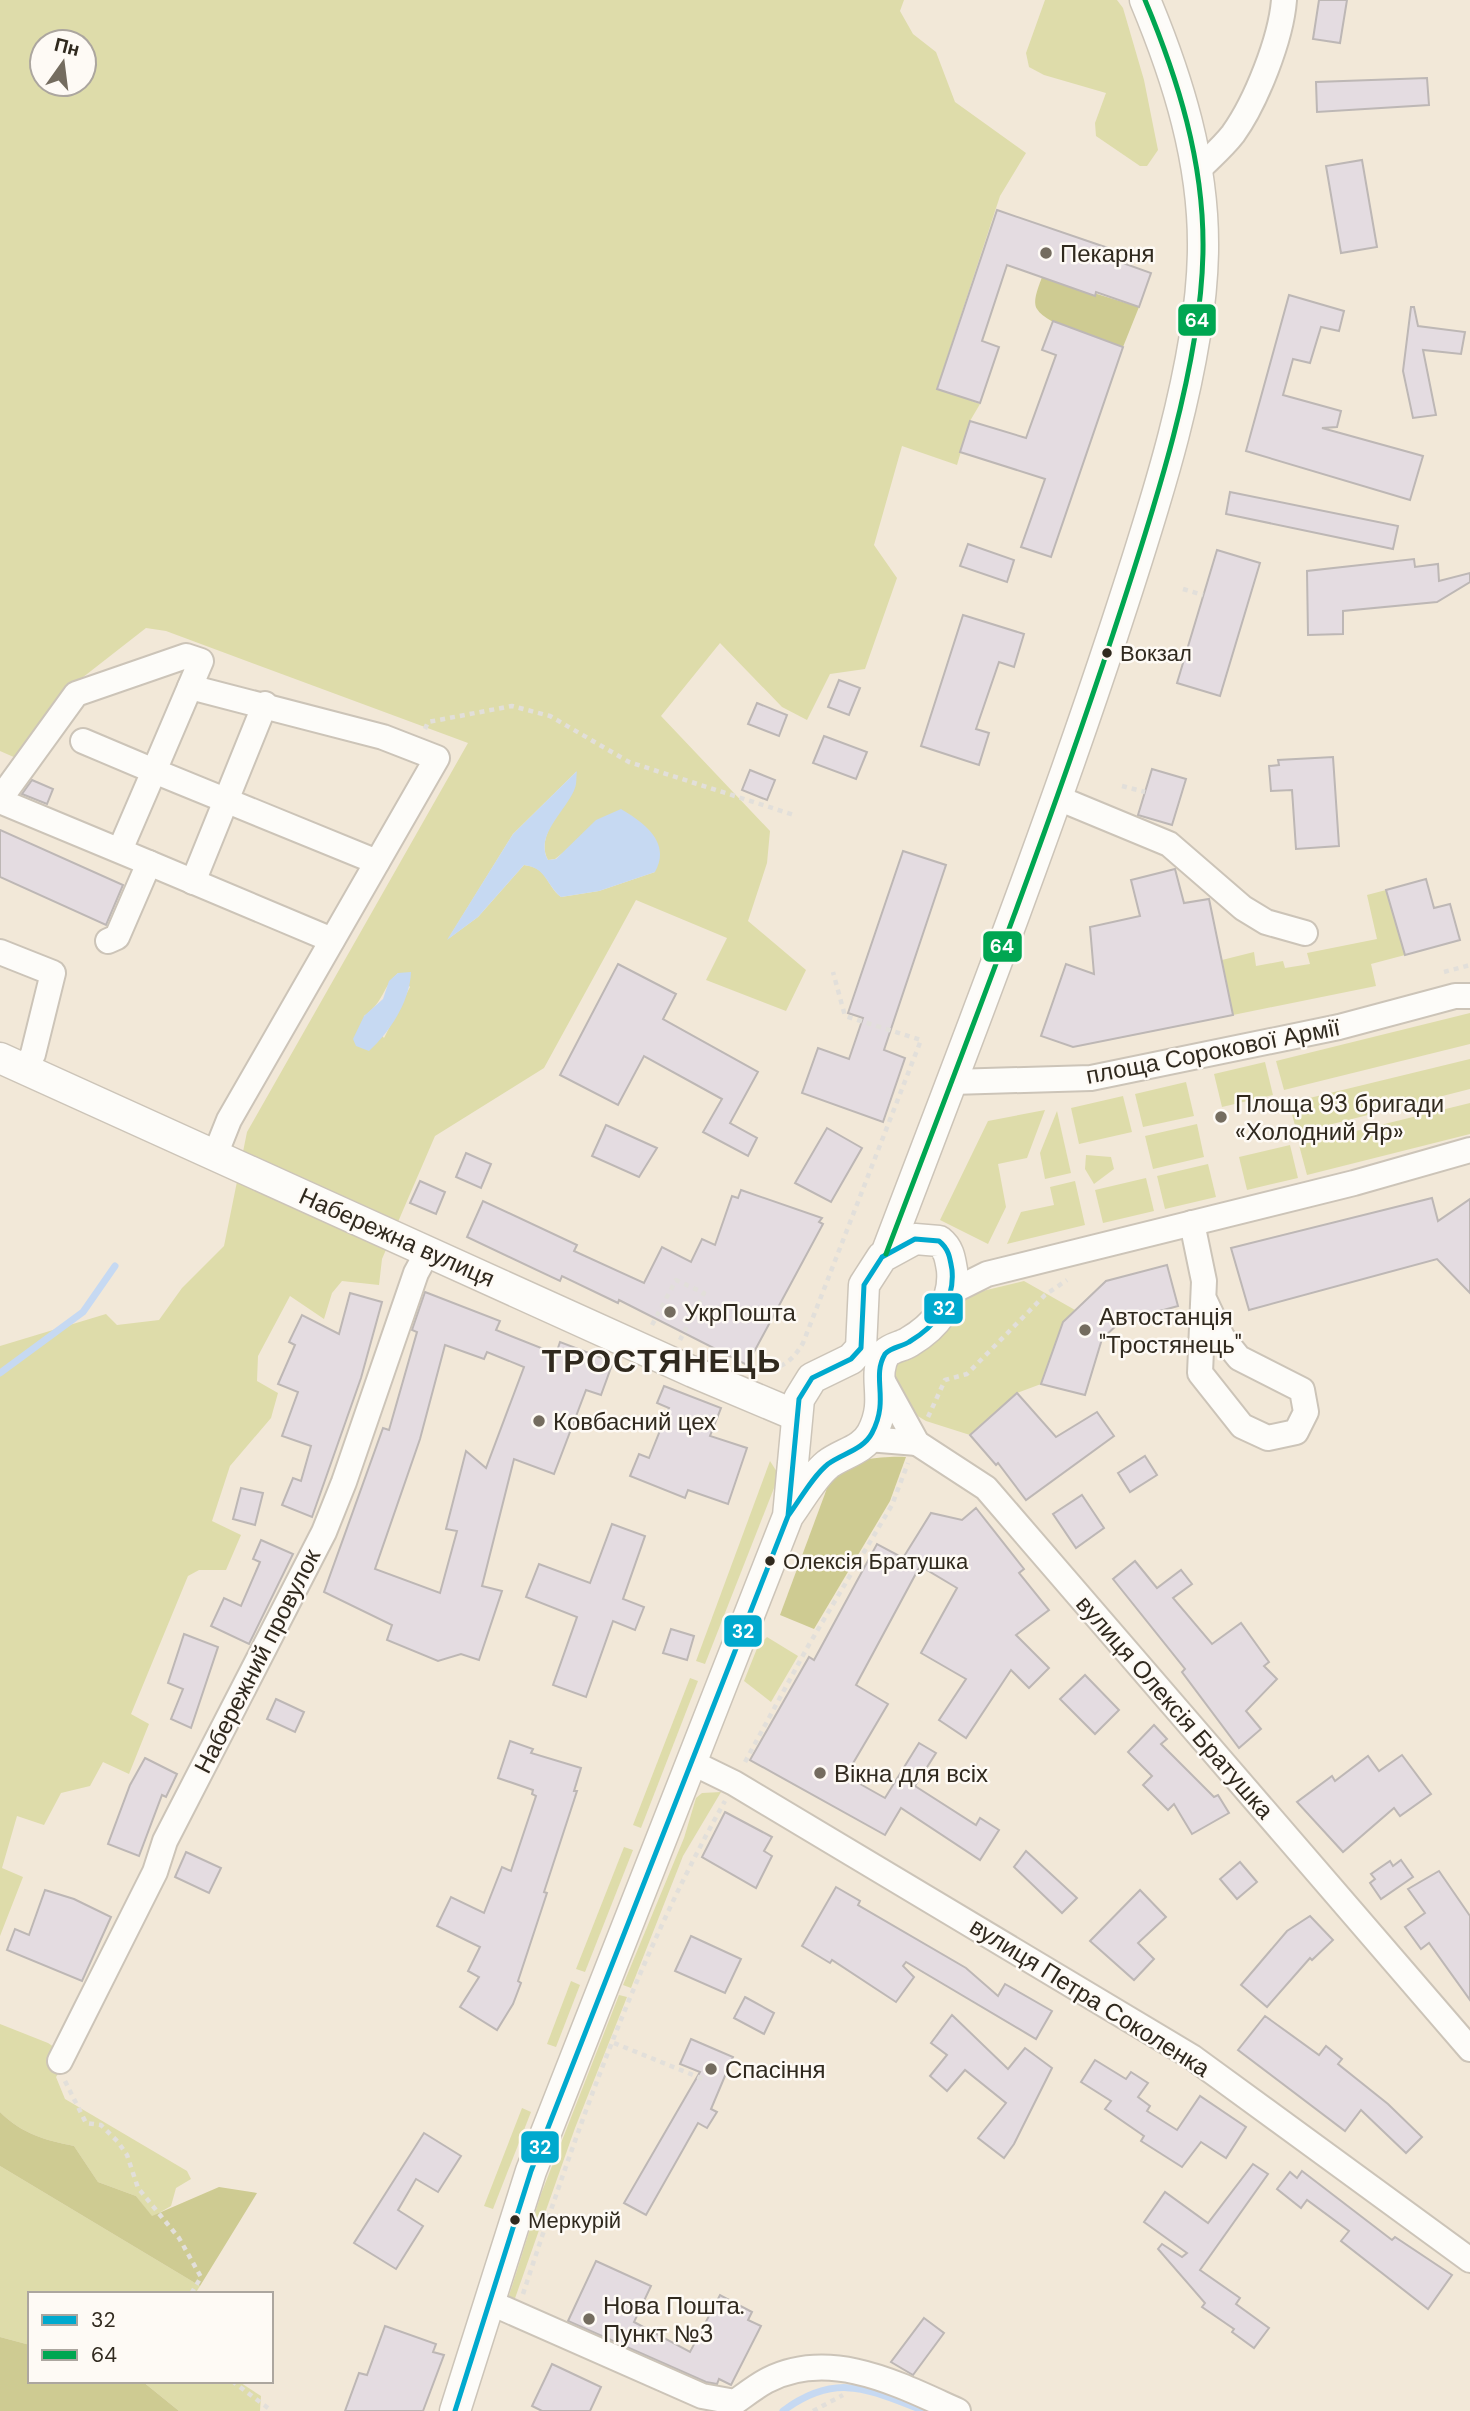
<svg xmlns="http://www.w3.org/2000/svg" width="1470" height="2411" font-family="'DM Sans',sans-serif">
	<rect width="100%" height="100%" fill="#f2e8d8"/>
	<!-- green -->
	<g fill="#dedcaa" fill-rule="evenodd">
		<path d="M0,0H904L900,11L913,34L936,52L955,102L1026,153L1000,196L937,388L980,404L970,421L957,465L902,446L874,545L897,578L865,669L830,674L807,720L782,707L720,643L661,716L770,831L767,863L748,921L806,970L786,1011L706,980L727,938L636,900L544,1068L435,1136L382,1259L379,1285L342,1281L332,1293L324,1319L290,1296L258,1356L257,1381L278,1393L271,1418L230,1466L212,1521L241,1535L226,1570H199L188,1576L131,1714L149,1724L129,1774L103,1762L90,1786L61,1793L44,1825L17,1816L2,1868L23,1877L0,1936V1346L106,1314L117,1325L159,1320L182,1288L224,1246L247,1132L468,743L166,631L146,628L64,692L16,758L0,751ZM42,42H84V84H42ZM576,772C577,801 532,831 548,860L555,859L569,848L655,872L599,891L561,897C545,885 549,868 524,865L478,917L448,939L513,834ZM398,973L410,987L384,1038L364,1016C385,1001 382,987 398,973Z"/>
		<polygon points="1045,0 1117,0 1123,8 1144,80 1158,150 1147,166 1140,166 1096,136 1095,123 1106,93 1044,75 1029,67 1026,53"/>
		<polygon points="1386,890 1405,955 1371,964 1376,986 1233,1015 1222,960 1254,952 1256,966 1283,961 1285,968 1310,964 1307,953 1377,939 1367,895"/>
		<polygon points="1470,1013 1470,1044 1284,1090 1276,1061"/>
		<polygon points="1470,1059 1470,1089 1297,1133 1289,1103"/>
		<polygon points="1265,1062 1273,1095 1222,1107 1214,1074"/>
		<polygon points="1186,1082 1194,1116 1143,1127 1135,1094"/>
		<polygon points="1123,1096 1132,1132 1079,1144 1071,1108"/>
		<polygon points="1470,1103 1470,1134 1307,1175 1299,1145"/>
		<polygon points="1045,1110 1027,1158 998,1164 1006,1207 988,1244 940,1220 988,1121"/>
		<polygon points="1057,1111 1071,1173 1045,1179 1040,1153"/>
		<polygon points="1197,1124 1204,1157 1153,1169 1145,1136"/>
		<polygon points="1290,1145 1298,1178 1247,1190 1239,1157"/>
		<polygon points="1086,1155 1111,1157 1114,1169 1094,1184 1085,1169"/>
		<polygon points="1208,1164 1216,1197 1165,1209 1157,1176"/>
		<polygon points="1146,1178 1154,1211 1103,1223 1095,1190"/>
		<polygon points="1075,1181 1085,1225 1007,1244 1021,1212 1054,1205 1050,1187"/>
		<polygon points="1024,1281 1075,1310 1063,1322 1041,1384 1017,1393 970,1435 926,1421 894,1402 880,1363 949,1299"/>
		<polygon points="770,1461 777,1472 776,1483 705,1664 696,1661"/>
		<polygon points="767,1637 798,1656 771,1702 744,1681 758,1646"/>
		<polygon points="690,1678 698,1681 641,1828 633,1825"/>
		<polygon points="721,1792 683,1856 631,1988 623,1985 684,1838 696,1798 702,1793"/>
		<polygon points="624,1847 633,1850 585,1972 576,1969"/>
		<polygon points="571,1981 580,1985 556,2047 547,2044"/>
		<polygon points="619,1995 627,1997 575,2128 513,2304 507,2302 541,2194"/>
		<path d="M0,2024L48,2043L69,2057L56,2077L65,2099L187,2171L191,2179L176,2188L171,2206L152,2217L136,2196L98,2182L74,2146C45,2140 22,2134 0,2112Z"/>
		<polygon points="522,2108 531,2112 493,2209 484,2206"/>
		<polygon points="0,2166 200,2286 195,2294 30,2294 30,2345 0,2337"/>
		<polygon points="142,2381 238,2381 261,2396 260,2411 179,2411"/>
	</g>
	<!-- forest -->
	<g fill="#cecb92">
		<path d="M1042,277L1139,307L1123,347C1103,340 1047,326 1037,309C1032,301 1039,286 1042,277Z"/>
		<path d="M906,1457L890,1501L814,1629L780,1615L833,1472C851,1459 884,1456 906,1457Z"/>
		<path d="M0,2112C22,2134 45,2140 74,2146L98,2182L136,2196L152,2216L219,2187L257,2193L200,2286L0,2166Z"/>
		<polygon points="0,2337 30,2345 30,2381 142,2381 179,2411 0,2411"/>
	</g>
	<!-- water -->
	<g fill="#c6d9f2">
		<path d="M577,771C576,776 577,783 575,788C567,810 534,835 548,860L556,859L596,820L621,809C646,824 671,843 655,872L599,891L561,897C546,885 547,868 524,865L478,917L447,940L513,834Z"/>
		<path d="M411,972C410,1001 390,1032 369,1051L356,1046L353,1039L364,1016L383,999L389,981L398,973Z"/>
	</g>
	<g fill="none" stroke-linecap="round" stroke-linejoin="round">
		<!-- stream -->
		<g stroke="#c6d9f2" stroke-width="7">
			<polyline points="0,1373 83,1312 115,1266"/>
			<path d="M783,2411C837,2371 869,2390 925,2411"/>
		</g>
	</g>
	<!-- building -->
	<g fill="#e4dce1" stroke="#bdb7b5" stroke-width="2" fill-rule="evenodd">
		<polygon points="1319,0 1347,0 1340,43 1313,39"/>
		<polygon points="1427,78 1429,105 1317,112 1316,82"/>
		<polygon points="1362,160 1377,247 1341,253 1326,166"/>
		<polygon points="997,210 1111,249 1109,258 1151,273 1139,307 1096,292 1095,296 1007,265 982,341 999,347 980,403 937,389"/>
		<polygon points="1289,295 1344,311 1339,331 1321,327 1310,363 1293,359 1283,395 1341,411 1337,427 1322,428 1423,456 1410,500 1246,451"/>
		<polygon points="1411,307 1414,307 1418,326 1465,332 1461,354 1423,350 1436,415 1413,418 1403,371"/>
		<polygon points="1053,321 1123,347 1051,557 1021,547 1045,479 960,452 970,421 1026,438 1056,355 1042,350"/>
		<polygon points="1230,492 1398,526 1393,549 1226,514"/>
		<polygon points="968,544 1014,560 1007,582 960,566"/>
		<polygon points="1217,550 1260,563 1220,696 1177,683"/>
		<polygon points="1414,559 1415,567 1438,564 1439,581 1470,573 1470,582 1437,602 1343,611 1343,634 1308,635 1307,571"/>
		<polygon points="963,615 1024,634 1014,667 999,662 976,729 989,733 979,765 921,746"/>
		<polygon points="839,680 860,688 849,715 828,707"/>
		<polygon points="757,703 787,715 779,736 748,724"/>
		<polygon points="824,736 867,752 856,779 813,763"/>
		<polygon points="1333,757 1339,846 1296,849 1292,790 1271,791 1269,766 1279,765 1278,760"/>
		<polygon points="1152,769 1186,779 1172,825 1138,815"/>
		<polygon points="750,770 775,780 767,800 742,790"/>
		<polygon points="32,780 53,789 47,804 22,794"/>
		<polygon points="0,830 123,885 106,925 0,877"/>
		<polygon points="903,851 946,865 884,1050 905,1058 883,1122 802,1093 818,1048 849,1059 863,1018 848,1013"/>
		<polygon points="1175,869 1184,903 1209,899 1233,1015 1073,1047 1041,1036 1066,964 1094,974 1090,927 1140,916 1131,880"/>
		<polygon points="1426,879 1434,908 1450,904 1460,940 1405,955 1386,890"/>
		<polygon points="618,964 676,994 663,1019 758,1072 730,1123 757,1138 748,1156 703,1132 722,1099 644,1056 618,1105 560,1075"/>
		<polygon points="606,1125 657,1148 639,1177 592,1156"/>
		<polygon points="827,1128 862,1148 831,1202 795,1183"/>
		<polygon points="466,1153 491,1164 481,1188 456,1177"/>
		<polygon points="420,1181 445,1192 436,1214 410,1203"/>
		<polygon points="741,1190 822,1218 819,1222 823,1224 747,1365 619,1300 618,1303 562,1276 560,1281 467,1237 483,1201 577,1245 574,1251 644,1283 662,1247 691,1262 702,1239 715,1245 732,1196 738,1198"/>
		<polygon points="1432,1198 1438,1221 1470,1199 1470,1293 1437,1259 1249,1310 1231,1248"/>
		<polygon points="1167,1265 1178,1306 1120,1322 1102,1339 1085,1395 1041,1384 1063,1322 1106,1281"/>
		<path d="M425,1292L500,1321L496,1330L556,1354L560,1342L613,1362L601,1395L586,1390L554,1474L514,1459L482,1586L502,1591L479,1660L461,1654L438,1661L387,1640L392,1625L324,1592L383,1428L389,1430L417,1332L412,1330ZM445,1345L484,1359L487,1352L524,1367L486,1468L466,1451L446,1529L457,1531L440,1593L375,1569L420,1439Z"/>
		<polygon points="350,1293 382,1302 361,1378 312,1517 282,1505 293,1478 301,1481 311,1446 282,1436 298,1392 278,1384 295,1345 289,1342 302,1315 339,1334"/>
		<polygon points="664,1386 721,1408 710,1436 747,1448 728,1504 688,1490 685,1498 630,1476 639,1454 649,1458 669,1408 657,1403"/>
		<polygon points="1017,1393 1056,1437 1097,1412 1114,1436 1026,1500 998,1463 996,1465 970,1435"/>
		<polygon points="1145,1456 1157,1475 1130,1492 1118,1473"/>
		<polygon points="241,1488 263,1493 255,1525 233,1519"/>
		<polygon points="1082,1495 1104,1528 1076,1548 1053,1514"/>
		<polygon points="976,1508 1024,1569 1019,1573 1049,1610 1016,1635 1049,1668 1029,1688 1011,1670 966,1738 939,1720 966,1679 921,1653 957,1588 920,1566 856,1685 888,1704 852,1765 859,1770 853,1780 885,1798 919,1743 936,1753 915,1786 976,1825 980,1818 999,1830 980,1860 901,1808 885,1835 750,1760 809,1657 814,1660 877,1544 903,1558 931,1513 962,1520"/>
		<polygon points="612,1524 645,1536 623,1599 644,1607 635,1630 613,1621 586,1697 553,1685 577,1617 526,1597 539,1564 590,1583"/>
		<polygon points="261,1540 293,1554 249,1644 211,1626 224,1598 241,1606 260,1562 253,1559"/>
		<polygon points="1135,1561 1157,1588 1181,1570 1192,1584 1173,1598 1212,1644 1241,1623 1269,1662 1264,1666 1277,1679 1246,1711 1261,1729 1239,1748 1182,1672 1185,1669 1113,1579"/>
		<polygon points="671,1629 694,1636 687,1660 663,1653"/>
		<polygon points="184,1634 218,1647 191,1728 171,1719 183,1689 168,1683"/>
		<polygon points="1085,1675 1119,1710 1095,1734 1060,1699"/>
		<polygon points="276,1699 304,1712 295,1732 267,1719"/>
		<polygon points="1154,1725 1167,1739 1161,1744 1214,1797 1218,1795 1229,1813 1192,1834 1174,1804 1168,1810 1143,1785 1152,1776 1128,1752"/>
		<polygon points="510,1741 533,1749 531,1753 581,1768 574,1791 577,1791 544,1892 547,1893 518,1981 521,1983 513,2004 497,2030 460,2007 479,1977 468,1971 480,1947 437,1926 451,1897 484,1913 502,1867 511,1871 536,1796 532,1794 533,1790 498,1778"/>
		<polygon points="1402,1755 1431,1794 1400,1816 1394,1808 1343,1852 1297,1802 1332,1776 1335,1781 1368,1756 1379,1771"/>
		<polygon points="145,1758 177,1774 166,1797 162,1795 139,1856 108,1844 130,1785"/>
		<polygon points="725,1812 772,1837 764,1851 772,1856 756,1888 702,1857"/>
		<polygon points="1026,1851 1077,1898 1062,1913 1014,1867"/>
		<polygon points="186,1852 221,1868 209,1893 175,1877"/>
		<polygon points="1401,1860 1413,1877 1381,1899 1370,1883 1375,1879 1371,1874 1390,1861 1393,1866"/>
		<polygon points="1240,1862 1257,1882 1237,1899 1220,1879"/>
		<polygon points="1439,1871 1470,1916 1470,2000 1429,1943 1421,1949 1405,1927 1425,1913 1408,1889"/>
		<polygon points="836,1887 860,1901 858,1905 966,1968 998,1996 1005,1984 1052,2011 1036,2039 906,1962 903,1966 914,1977 896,2002 832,1960 830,1963 802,1946"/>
		<polygon points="45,1890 74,1899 111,1917 82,1981 7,1950 15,1929 29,1935"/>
		<polygon points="1140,1890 1166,1917 1138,1943 1154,1959 1134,1980 1090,1941"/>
		<polygon points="1310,1916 1333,1940 1312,1960 1310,1958 1267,2007 1241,1985 1287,1931"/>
		<polygon points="691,1936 741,1959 725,1993 675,1971"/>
		<polygon points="745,1997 774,2013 764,2034 734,2018"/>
		<polygon points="952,2015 1008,2069 1025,2048 1052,2068 1014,2144 1004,2158 978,2138 1006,2103 965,2070 947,2091 930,2076 947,2055 931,2043"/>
		<polygon points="1265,2016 1319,2055 1326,2046 1342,2059 1338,2064 1388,2104 1422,2137 1406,2153 1361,2110 1345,2131 1238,2050"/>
		<polygon points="691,2039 733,2057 711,2109 717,2112 707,2128 698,2123 646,2215 624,2203 700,2072 680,2064"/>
		<polygon points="1095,2060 1126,2079 1131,2072 1148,2083 1138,2097 1150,2106 1147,2111 1177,2130 1200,2096 1246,2127 1226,2158 1201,2142 1182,2167 1141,2141 1144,2136 1105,2109 1111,2101 1081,2082"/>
		<polygon points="424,2133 461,2156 438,2192 416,2179 398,2210 423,2226 396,2269 354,2243"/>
		<polygon points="1253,2164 1268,2174 1200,2270 1240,2298 1236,2304 1269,2328 1254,2348 1232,2332 1234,2329 1202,2307 1205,2303 1158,2249 1162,2244 1182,2257 1187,2253 1144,2222 1165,2192 1208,2223"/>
		<polygon points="1302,2171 1392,2240 1395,2237 1452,2275 1428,2309 1341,2241 1349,2231 1307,2200 1301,2208 1277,2189 1290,2172 1297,2178"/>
		<polygon points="596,2261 651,2286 634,2322 690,2352 720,2295 752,2312 748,2320 761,2326 731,2385 719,2379 717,2384 706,2382 568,2321"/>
		<polygon points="924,2318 944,2333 913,2375 891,2362"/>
		<polygon points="385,2326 436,2344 433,2352 444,2355 423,2411 345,2411 359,2373 367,2375"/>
		<polygon points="552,2364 601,2387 590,2411 542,2411 532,2406"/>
	</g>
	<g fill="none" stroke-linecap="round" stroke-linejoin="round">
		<!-- minor casing -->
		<g stroke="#ccc4b8" stroke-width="28">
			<g id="minor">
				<path d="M1198,170C1210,158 1223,147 1233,134C1256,102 1281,39 1284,0"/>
				<polyline points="190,687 383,737 437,758 229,1120 215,1155"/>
				<polyline points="83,741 154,771 120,850"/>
				<polyline points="1058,798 1169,844 1243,908 1266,922 1305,933"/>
				<polyline points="0,799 76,694 186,656 201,661 154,771 377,862"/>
				<polyline points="0,801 149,863 117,937 108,941"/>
				<polyline points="149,863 332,940"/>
				<polyline points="193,882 265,704"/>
				<polyline points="0,952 53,973 33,1054 25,1069"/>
				<polyline points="952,1082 1091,1078 1339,1027 1455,996 1470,996"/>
				<polyline points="1192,1223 1204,1281 1200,1373 1242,1426 1268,1438 1296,1432 1306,1412 1302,1390 1239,1358 1222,1337 1204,1299"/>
				<polyline points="951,1292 987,1274 1354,1183 1470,1150"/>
				<polyline points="879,1374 917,1443 986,1488 1470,2049"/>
				<polyline points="868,1439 917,1443"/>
				<polyline points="691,1762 734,1783 1192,2057 1470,2260"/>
				<polyline points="60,2061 155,1872 165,1841 324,1532 344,1482 416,1273 428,1251"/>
				<path d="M489,2302L702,2396L735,2402C745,2395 755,2387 766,2381C830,2347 900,2385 958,2411"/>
			</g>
		</g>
		<!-- major casing -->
		<g stroke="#ccc4b8" stroke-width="33">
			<g id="major">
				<polyline points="0,1058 693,1372 795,1415"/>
				<path d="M886,1254C964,1049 1044,843 1113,634C1150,521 1202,367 1203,249C1204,162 1178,79 1145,0"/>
				<path d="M455,2411L531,2171L788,1516L799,1399L812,1378L851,1359L861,1348L864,1285L882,1257L915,1239L939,1241C949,1249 950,1258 952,1270C955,1302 936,1326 909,1342C901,1347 892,1347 885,1354C871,1378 890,1399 872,1433C863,1450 843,1453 828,1464C812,1477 800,1500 788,1516"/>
			</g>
		</g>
		<!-- path -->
		<g stroke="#e2dfda" stroke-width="4.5" stroke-dasharray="5 5" stroke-linecap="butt">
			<polyline points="1183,589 1203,595"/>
			<polyline points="425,729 428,722 512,706 550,716 629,762 794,815"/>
			<polyline points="1122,786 1145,792"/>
			<polyline points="1444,972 1470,965"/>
			<polyline points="652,1325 676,1280 704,1293 680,1340"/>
			<path d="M761,1371C782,1368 792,1362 803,1343L921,1040L845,1016L833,972"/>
			<polyline points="928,1417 945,1380 967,1374 1045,1295 1067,1280"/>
			<polyline points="745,1762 807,1648 892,1505 908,1463"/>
			<polyline points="614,2043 703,2079"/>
			<polyline points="65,2081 86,2123 101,2125 118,2142 127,2155 138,2188 179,2238 201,2277 191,2294"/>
			<path d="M523,2294C578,2126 638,1955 725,1801"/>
			<polyline points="232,2381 272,2411"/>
			<polyline points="813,2411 843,2395"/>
		</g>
		<!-- minor -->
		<use href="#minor" stroke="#fdfcf9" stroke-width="24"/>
		<!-- major -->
		<use href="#major" stroke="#fdfcf9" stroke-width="30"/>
		<!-- bus-1 casing -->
		<g stroke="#fefaf5" stroke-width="10">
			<path id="bus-1" d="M455,2411L531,2171L788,1516L799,1399L812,1378L851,1359L861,1348L864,1285L882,1257L915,1239L939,1241C949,1249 950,1258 952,1270C955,1302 936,1326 909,1342C901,1347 892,1347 885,1354C871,1378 890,1399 872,1433C863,1450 843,1453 828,1464C812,1477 800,1500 788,1516"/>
		</g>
		<!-- bus-2 casing -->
		<g stroke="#fefaf5" stroke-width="10">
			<path id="bus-2" d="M886,1254C964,1049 1044,843 1113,634C1150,521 1202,367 1203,249C1204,162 1178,79 1145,0"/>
		</g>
		<!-- bus-1 -->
		<use href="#bus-1" stroke="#00a9ce" stroke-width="5"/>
		<!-- bus-2 -->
		<use href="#bus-2" stroke="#00a651" stroke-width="5"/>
	</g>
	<!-- markers -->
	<g fill="#746c5f" stroke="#fefaf5" stroke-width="2.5">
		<circle cx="1046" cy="253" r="7"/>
		<circle cx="1221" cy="1117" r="7"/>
		<circle cx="670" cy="1312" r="7"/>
		<circle cx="1085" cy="1330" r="7"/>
		<circle cx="539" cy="1421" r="7"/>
		<circle cx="820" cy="1773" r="7"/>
		<circle cx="711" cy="2069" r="7"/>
		<circle cx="589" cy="2319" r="7"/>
	</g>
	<g fill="#30291e" stroke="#fefaf5" stroke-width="2.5">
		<circle cx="1107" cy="653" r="6"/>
		<circle cx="770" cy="1561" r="6"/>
		<circle cx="515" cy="2220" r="6"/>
	</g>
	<g text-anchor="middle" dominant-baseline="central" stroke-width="5" stroke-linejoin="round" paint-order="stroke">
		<!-- bus labels -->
		<g font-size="22" fill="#30291e" stroke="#fefaf5" text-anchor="start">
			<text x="1120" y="653">Вокзал</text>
			<text x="783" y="1561">Олексія Братушка</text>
			<text x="528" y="2220">Меркурій</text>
		</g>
		<!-- poi labels -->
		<g font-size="24" fill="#30291e" stroke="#fefaf5" text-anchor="start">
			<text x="1060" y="253">Пекарня</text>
			<text x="1235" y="1103">Площа 93 бригади<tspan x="1235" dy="28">«Холодний Яр»</tspan></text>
			<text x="684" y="1312">УкрПошта</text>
			<text x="1099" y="1316">Автостанція<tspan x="1099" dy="28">"Тростянець"</tspan></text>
			<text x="553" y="1421">Ковбасний цех</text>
			<text x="834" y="1773">Вікна для всіх</text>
			<text x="725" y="2069">Спасіння</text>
			<text x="603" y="2305">Нова Пошта.<tspan x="603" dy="28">Пункт №3</tspan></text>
		</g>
		<!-- street labels -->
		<g font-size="24" fill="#30291e" stroke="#fefaf5">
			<text transform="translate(1213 1051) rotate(-11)">площа Сорокової Армії</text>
			<text transform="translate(397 1237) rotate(24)">Набережна вулиця</text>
			<text transform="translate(257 1661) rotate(-63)">Набережний провулок</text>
			<text transform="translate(1175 1707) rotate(49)">вулиця Олексія Братушка</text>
			<text transform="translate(1090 1997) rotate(32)">вулиця Петра Соколенка</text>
		</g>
		<!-- district labels -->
		<g font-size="32" font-weight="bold" letter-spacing="2" fill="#30291e" stroke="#fefaf5">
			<text x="662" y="1361">ТРОСТЯНЕЦЬ</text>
		</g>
	</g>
	<g stroke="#fefaf5" stroke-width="2.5">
		<rect x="1177" y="303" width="40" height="34" rx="7" fill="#00a651"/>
		<rect x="982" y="930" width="41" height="33" rx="7" fill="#00a651"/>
		<rect x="923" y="1292" width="41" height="33" rx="7" fill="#00a9ce"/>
		<rect x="723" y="1614" width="40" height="34" rx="7" fill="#00a9ce"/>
		<rect x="520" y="2130" width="40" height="34" rx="7" fill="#00a9ce"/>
	</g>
	<g font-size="19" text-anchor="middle" font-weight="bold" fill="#fff">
		<text x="1197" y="327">64</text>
		<text x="1002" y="953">64</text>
		<text x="944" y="1315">32</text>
		<text x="743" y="1638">32</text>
		<text x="540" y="2154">32</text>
	</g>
	<!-- legend -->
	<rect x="28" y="2292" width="245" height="91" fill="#fefaf5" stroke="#aca69f" stroke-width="2"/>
	<rect x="42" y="2315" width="35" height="10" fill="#00a9ce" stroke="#aca69f" stroke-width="2"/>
	<text x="91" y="2327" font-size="21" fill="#30291e">32</text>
	<rect x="42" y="2350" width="35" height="10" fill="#00a651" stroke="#aca69f" stroke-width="2"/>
	<text x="91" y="2362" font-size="21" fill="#30291e">64</text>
	<!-- north arrow -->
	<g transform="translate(63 63) rotate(14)"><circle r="33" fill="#fefaf5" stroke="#aca69f" stroke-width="2"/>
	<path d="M0-5L12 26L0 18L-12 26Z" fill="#746c5f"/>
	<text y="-10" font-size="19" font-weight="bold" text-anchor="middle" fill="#30291e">Пн</text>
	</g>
</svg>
